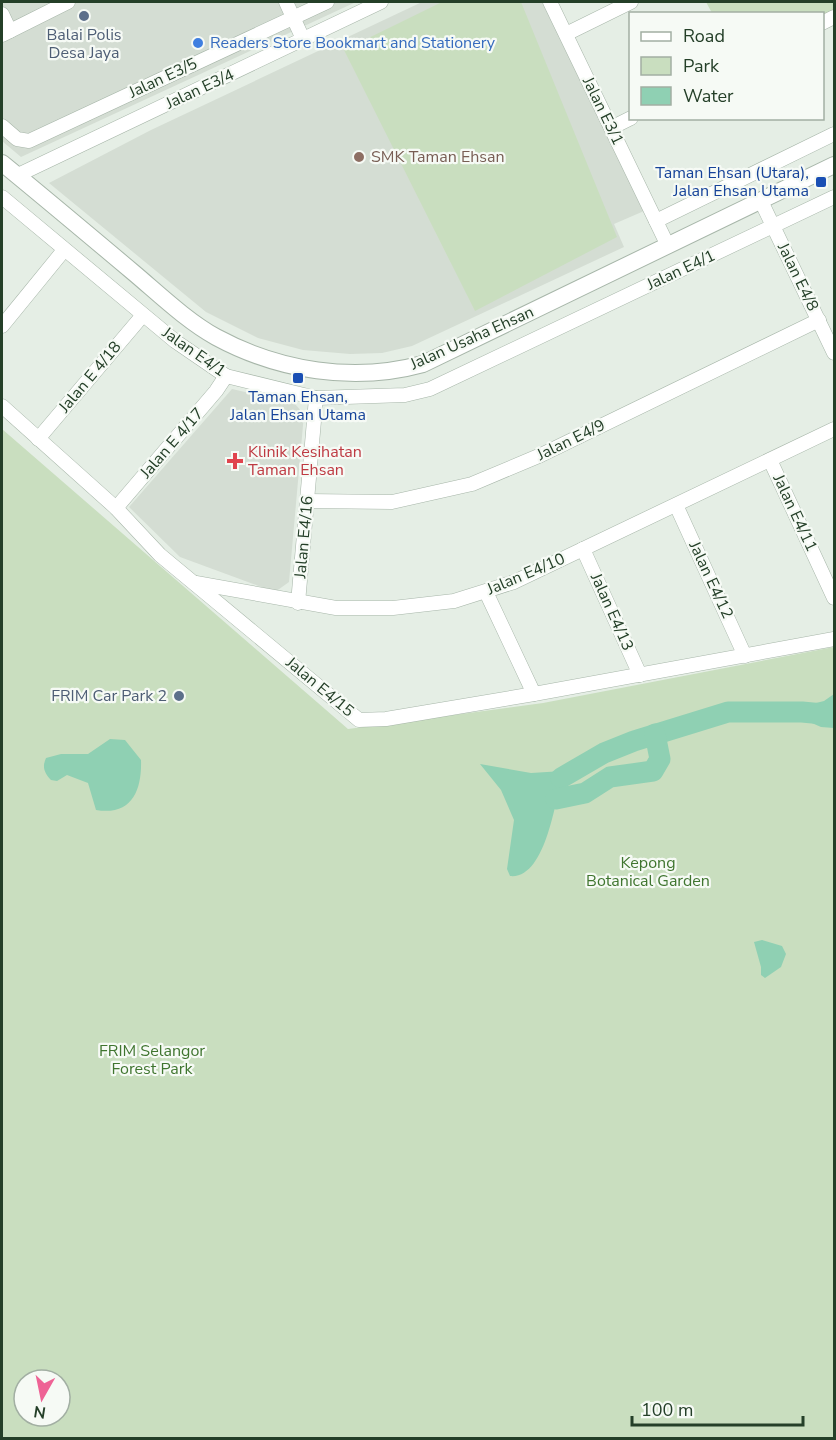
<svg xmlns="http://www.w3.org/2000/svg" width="836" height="1440" font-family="'Nunito Sans',sans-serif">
	<rect width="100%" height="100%" fill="#e5eee5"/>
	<!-- built -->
	<g fill="#d4ddd3">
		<polygon points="2,2 356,2 21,157 2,141"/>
		<polygon points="422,2 542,2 644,211 614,224 624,247 412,346 382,353 350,354 303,350 258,338 206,312 49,183 151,130"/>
		<polygon points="232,389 294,403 304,414 289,582 275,592 180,557 129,507"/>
	</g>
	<!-- green -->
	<g fill="#c9debf" fill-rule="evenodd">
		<polygon points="442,2 521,2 617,237 475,311 344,50"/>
		<polygon points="706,2 834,2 834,17 823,23 822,14 712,13"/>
		<path d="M2,429L348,729L543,703L834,647V1438H2ZM24,1380H60V1416H24Z"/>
	</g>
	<!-- water -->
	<g fill="#8fd0b3">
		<polygon points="834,694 834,728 821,727 789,713 796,708 824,701"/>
		<path d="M110,739L125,740L141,760C142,790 132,816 96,810L88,783L67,775L57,781L51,780C44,772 42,767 46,758L61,754H88Z"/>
		<path d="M480,764L531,773L563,771C556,798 546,880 510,876L507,869L514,820L501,790Z"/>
		<polygon points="762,940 782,946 786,954 781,967 765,978 761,975 761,967 754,942"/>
	</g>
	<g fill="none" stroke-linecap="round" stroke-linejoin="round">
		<!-- river -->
		<g stroke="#8fd0b3" stroke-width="21">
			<polyline points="561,778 604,753 634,741 728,712 802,712 834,715"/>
			<polyline points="556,799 585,793 610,777 653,771 660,759 655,734"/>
		</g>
		<!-- minor casing -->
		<g stroke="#a7b6a9" stroke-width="15">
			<g id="minor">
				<polyline points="286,2 303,39"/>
				<polyline points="550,2 668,246"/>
				<polyline points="2,14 10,31"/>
				<polyline points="822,23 834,17"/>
				<polyline points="566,34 631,2"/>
				<polyline points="2,35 68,2"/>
				<polyline points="2,126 17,139 29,141 327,2"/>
				<polyline points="611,128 631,118"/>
				<polyline points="18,175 381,2"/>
				<polyline points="2,197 175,341 226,376 316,398 405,395 430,389 834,197"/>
				<polyline points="761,201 834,353"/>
				<polyline points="656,221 834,134"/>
				<polyline points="2,326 64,250"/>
				<polyline points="2,406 116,508 160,555 359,720 386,719 534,694 834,639"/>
				<polyline points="38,439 143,315"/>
				<polyline points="770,460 834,598"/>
				<polyline points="307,501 392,502 472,484 541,455 819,320"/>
				<polyline points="676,505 745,656"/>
				<polyline points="116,508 216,391 226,376"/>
				<polyline points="583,549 640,675"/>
				<polyline points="196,583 336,608 393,608 454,601 514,582 834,429"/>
				<polyline points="486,592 534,694"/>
				<polyline points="298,603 316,398"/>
			</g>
		</g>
		<!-- tertiary casing -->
		<g stroke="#a7b6a9" stroke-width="18">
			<path id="tertiary" d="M2,163C46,199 90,236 134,273C160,295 187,321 216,337C279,371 354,383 423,364L834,165"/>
		</g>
		<!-- minor -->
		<use href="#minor" stroke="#fff" stroke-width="14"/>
		<!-- tertiary -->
		<use href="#tertiary" stroke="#fff" stroke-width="16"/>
	</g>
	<!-- markers -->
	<g fill="#5c6f8a" stroke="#f6faf5" stroke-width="2">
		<circle cx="84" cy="16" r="6"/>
		<circle cx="179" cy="696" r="6"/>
	</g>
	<circle fill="#3f7fe0" stroke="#f6faf5" stroke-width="2" cx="198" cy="43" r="6"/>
	<circle fill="#8d6e63" stroke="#f6faf5" stroke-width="2" cx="359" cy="157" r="6"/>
	<g fill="#1a4fb4" stroke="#f6faf5" stroke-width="2">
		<rect x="815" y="176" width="12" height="12" rx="3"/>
		<rect x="292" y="372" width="12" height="12" rx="3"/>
	</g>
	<path fill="#e0444e" stroke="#f6faf5" stroke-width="2" d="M232 452h6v6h6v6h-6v6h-6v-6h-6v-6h6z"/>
	<g text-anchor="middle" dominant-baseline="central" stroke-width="4.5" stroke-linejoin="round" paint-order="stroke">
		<!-- service labels -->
		<g font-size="16" fill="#4e5e75" stroke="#f6faf5">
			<text x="84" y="35">Balai Polis<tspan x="84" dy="18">Desa Jaya</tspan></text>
			<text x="167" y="696" text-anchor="end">FRIM Car Park 2</text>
		</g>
		<!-- shop labels -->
		<g font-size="16" fill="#366cbe" stroke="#f6faf5" text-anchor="start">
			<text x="210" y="43">Readers Store Bookmart and Stationery</text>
		</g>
		<!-- street labels -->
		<g font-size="16" fill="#243f28" stroke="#f6faf5">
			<text transform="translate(163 78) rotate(-25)">Jalan E3/5</text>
			<text transform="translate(200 89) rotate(-25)">Jalan E3/4</text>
			<text transform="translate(603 111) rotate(64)">Jalan E3/1</text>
			<text transform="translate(681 270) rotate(-25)">Jalan E4/1</text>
			<text transform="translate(798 277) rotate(64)">Jalan E4/8</text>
			<text transform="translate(472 338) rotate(-24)">Jalan Usaha Ehsan</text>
			<text transform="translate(194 352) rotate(35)">Jalan E4/1</text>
			<text transform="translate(90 377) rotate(-50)">Jalan E 4/18</text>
			<text transform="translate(571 440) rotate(-26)">Jalan E4/9</text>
			<text transform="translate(172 443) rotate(-49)">Jalan E 4/17</text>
			<text transform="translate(795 513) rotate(65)">Jalan E4/11</text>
			<text transform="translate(304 537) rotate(-85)">Jalan E4/16</text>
			<text transform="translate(526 574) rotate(-23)">Jalan E4/10</text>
			<text transform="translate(711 580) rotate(65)">Jalan E4/12</text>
			<text transform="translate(612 612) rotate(66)">Jalan E4/13</text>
			<text transform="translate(320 687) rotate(40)">Jalan E4/15</text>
		</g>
		<!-- education labels -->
		<g font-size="16" fill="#785e54" stroke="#f6faf5" text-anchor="start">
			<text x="371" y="157">SMK Taman Ehsan</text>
		</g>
		<!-- transit labels -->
		<g font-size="16" fill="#164399" stroke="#f6faf5" text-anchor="end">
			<text x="809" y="173">Taman Ehsan (Utara),<tspan x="809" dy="18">Jalan Ehsan Utama</tspan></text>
			<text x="298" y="397" text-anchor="middle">Taman Ehsan,<tspan x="298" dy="18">Jalan Ehsan Utama</tspan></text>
		</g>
		<!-- health labels -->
		<g font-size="16" fill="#be3a42" stroke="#f6faf5" text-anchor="start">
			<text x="248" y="452">Klinik Kesihatan<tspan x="248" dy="18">Taman Ehsan</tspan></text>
		</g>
		<!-- park labels -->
		<g font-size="16" fill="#3f752f" stroke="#f6faf5">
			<text x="648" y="863">Kepong<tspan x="648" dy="18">Botanical Garden</tspan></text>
			<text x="152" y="1051">FRIM Selangor<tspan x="152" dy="18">Forest Park</tspan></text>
		</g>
	</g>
	<!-- border -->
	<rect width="836" height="1440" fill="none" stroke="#243f28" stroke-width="6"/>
	<!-- legend -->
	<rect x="629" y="12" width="195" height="108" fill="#f6faf5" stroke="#a2afa3" stroke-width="1.5"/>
	<rect x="641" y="32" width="30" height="9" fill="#ffffff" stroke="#a2afa3" stroke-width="1.5"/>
	<text x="683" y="42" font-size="18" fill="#243f28">Road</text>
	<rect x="641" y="57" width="30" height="18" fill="#c9debf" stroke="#a2afa3" stroke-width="1.5"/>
	<text x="683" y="72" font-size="18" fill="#243f28">Park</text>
	<rect x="641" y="87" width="30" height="18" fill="#8fd0b3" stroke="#a2afa3" stroke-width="1.5"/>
	<text x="683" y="102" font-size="18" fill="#243f28">Water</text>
	<!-- north arrow -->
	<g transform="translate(42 1398) rotate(189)"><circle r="28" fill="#f6faf5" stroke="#a2afa3" stroke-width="1.5"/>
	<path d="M0-4.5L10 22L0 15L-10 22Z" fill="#ee6395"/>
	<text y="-9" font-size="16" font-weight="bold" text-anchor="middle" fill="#243f28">N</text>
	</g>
	<!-- scale -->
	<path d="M632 1416v9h171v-9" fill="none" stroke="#243f28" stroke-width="3"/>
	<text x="641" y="1416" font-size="18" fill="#243f28" stroke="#f6faf5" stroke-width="4.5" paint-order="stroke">100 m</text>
</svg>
